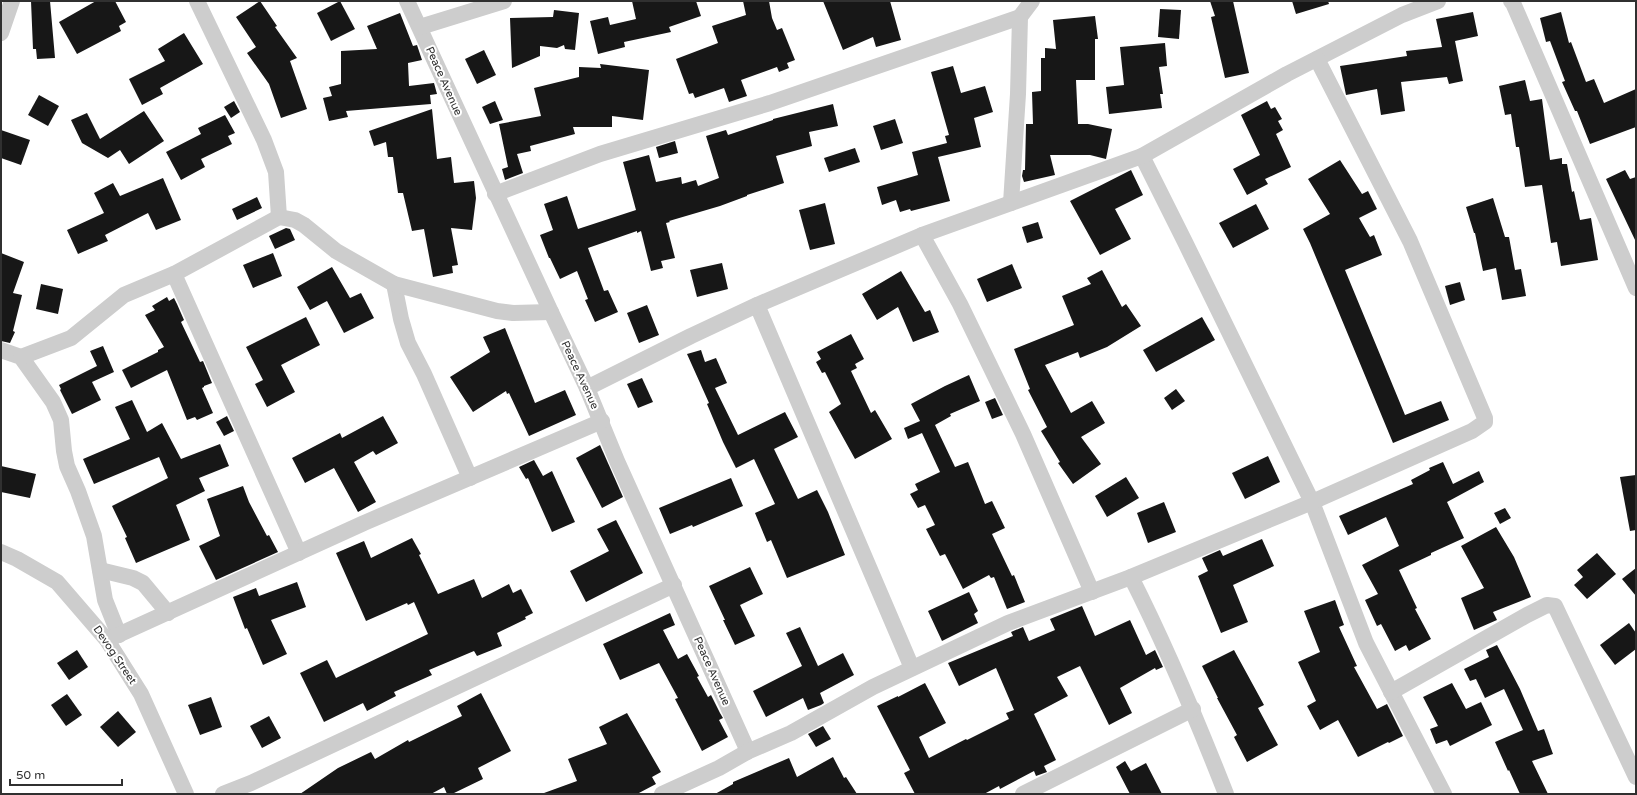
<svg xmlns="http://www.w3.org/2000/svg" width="1637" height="795" font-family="'Varela Round',sans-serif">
	<rect width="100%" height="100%" fill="#fff"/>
	<!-- building -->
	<g fill="#171717">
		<polygon points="31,1 50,1 55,58 37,59 36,49 33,49"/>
		<polygon points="96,1 115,1 126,22 119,26 121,31 77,54 59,22"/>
		<polygon points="260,1 277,26 275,27 297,58 290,61 307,109 281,118 269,84 247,53 256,47 236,17"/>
		<polygon points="340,1 355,29 331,41 317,13"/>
		<polygon points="632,1 696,1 701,16 669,27 671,32 624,42 625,47 598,54 590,21 608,17 610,25 636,19"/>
		<polygon points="743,1 769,1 772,18 777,30 782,28 795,60 787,63 789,68 779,72 777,67 741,80 747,96 729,102 724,88 695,98 693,93 689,94 676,59 718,43 712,26 746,15"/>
		<polygon points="823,1 890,1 901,40 876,47 873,37 843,50"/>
		<polygon points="1210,1 1233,1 1249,73 1225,78 1211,17 1215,16"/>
		<polygon points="1292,1 1328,1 1329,4 1296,14"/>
		<polygon points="1160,9 1181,10 1179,39 1158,37"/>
		<polygon points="554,10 579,13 575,50 565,49 564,45 557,48 540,46 540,56 512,68 510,18 553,17"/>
		<polygon points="1473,12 1478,36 1455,41 1463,81 1449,84 1447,77 1401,82 1405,111 1381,115 1377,89 1346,95 1340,66 1407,56 1406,51 1442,47 1436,19"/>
		<polygon points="1561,12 1569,43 1571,42 1586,82 1594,79 1604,103 1636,89 1636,127 1590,144 1577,111 1575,111 1562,82 1565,81 1550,41 1546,42 1540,18"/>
		<polygon points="400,13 413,46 417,45 422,60 408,63 409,86 434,83 437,94 430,95 431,104 346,111 348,117 329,121 323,98 332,96 329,87 341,84 341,51 377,49 367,26"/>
		<polygon points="1095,16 1098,39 1095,39 1095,80 1076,80 1078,124 1088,124 1112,129 1106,159 1090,155 1050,155 1055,175 1024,182 1022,176 1023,170 1025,170 1026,124 1033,124 1032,92 1041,91 1041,58 1045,58 1045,48 1056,49 1053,20"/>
		<polygon points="184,33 203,64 160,88 163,94 142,105 129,79 165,61 158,49"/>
		<polygon points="1165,43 1167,66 1159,67 1163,94 1160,94 1162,108 1109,114 1106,87 1124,85 1120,47"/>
		<polygon points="484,50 496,75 477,84 465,59"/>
		<polygon points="600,64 649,70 643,120 612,116 612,127 573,127 575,134 530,146 531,151 517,154 523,173 505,180 502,169 508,167 499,124 541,116 534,88 579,77 579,67 601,68"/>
		<polygon points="953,66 961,93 985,86 993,112 974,118 981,147 938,157 950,201 911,211 910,209 900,212 896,200 882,205 877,187 918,175 912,152 947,143 945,136 949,135 931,72"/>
		<polygon points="1525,80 1530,101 1542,99 1550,160 1562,158 1562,164 1567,164 1572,192 1574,191 1580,220 1591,218 1598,260 1561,266 1557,242 1551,243 1542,185 1525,187 1519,147 1516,147 1511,114 1505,115 1499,86"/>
		<polygon points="39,95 59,106 48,126 28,115"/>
		<polygon points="234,101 240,112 231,118 224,107"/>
		<polygon points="495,101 503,120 490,124 482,107"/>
		<polygon points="1267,101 1271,109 1275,107 1282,119 1278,121 1283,130 1276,134 1291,167 1265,179 1268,184 1247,195 1233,169 1260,155 1241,115"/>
		<polygon points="833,104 838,126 809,132 812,146 776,156 784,183 747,195 747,196 720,206 669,221 670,222 666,223 675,258 661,261 663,268 651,271 641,231 637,233 637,231 588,248 604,291 608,290 618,312 595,322 585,300 588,299 577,271 560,279 550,258 549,258 540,235 553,230 544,204 567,196 578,229 636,210 623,162 649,155 656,182 681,177 682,184 696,180 698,186 719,178 706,136 726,130 728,135 773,120 773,119"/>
		<polygon points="432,109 437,159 451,157 454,183 474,181 476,198 472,230 451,228 458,265 452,266 453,273 433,277 424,229 412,231 403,193 398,193 393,157 388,157 386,142 374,146 369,131"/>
		<polygon points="144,111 164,141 129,164 120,150 108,158 82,143 71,120 87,113 100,139"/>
		<polygon points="225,115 235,133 228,136 232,144 201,159 205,167 181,180 166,152 201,134 198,128"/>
		<polygon points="895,119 903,143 881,150 873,126"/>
		<polygon points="1,130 30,140 21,165 1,158"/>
		<polygon points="675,141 678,153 659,158 656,147"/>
		<polygon points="855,148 860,162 829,172 824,158"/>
		<polygon points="1340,160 1362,194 1368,191 1377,209 1359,218 1370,237 1374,235 1382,255 1345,270 1405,415 1441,401 1449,420 1393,443 1310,243 1303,229 1330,214 1308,179"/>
		<polygon points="1131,170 1143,195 1115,209 1131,239 1100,255 1070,201"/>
		<polygon points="1625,170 1630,179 1636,177 1636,242 1606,179"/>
		<polygon points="163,178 181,220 156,230 148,213 105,235 108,241 78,254 67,230 104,213 94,193 113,183 120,196"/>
		<polygon points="257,197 262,208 237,220 232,209"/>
		<polygon points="1493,198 1505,237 1509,237 1515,270 1521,269 1526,296 1502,300 1496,268 1483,271 1475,233 1474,233 1466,207"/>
		<polygon points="825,203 835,244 810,250 799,210"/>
		<polygon points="1256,204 1269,229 1233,248 1219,223"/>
		<polygon points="1038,222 1043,238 1027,243 1022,227"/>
		<polygon points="286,228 290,229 295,240 275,249 269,236"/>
		<polygon points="1,253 24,262 13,293 22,295 13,331 15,332 10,343 1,341"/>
		<polygon points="273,253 282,276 253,288 243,265"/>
		<polygon points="722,263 728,289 697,297 690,270"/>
		<polygon points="1012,264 1022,288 987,302 977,279"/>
		<polygon points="332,267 350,298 361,293 374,318 344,333 327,301 310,310 297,287"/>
		<polygon points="1102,270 1122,307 1126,304 1141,326 1107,347 1080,358 1078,352 1045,365 1071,413 1092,401 1105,423 1081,437 1101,464 1073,484 1058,463 1060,462 1041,431 1047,427 1028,390 1030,389 1014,349 1074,325 1062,296 1091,284 1087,278"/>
		<polygon points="901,271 925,312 930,310 939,332 913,342 898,307 877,320 862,294"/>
		<polygon points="1460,282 1465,300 1450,305 1445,286"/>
		<polygon points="41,284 63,289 58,314 36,309"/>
		<polygon points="167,297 169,301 174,298 177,304 184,320 181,322 200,362 203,361 212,383 204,386 204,387 202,388 213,413 197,420 195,417 187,420 167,370 131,388 122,370 158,352 158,350 164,347 145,315 155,310 152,306"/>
		<polygon points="647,305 659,335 639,343 627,313"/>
		<polygon points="306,317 320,345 281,365 295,392 267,407 255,384 263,380 246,347"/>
		<polygon points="1202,317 1215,340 1156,372 1143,350"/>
		<polygon points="505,328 535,403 565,390 576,415 529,436 509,393 507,394 506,391 473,412 450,377 490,352 483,337"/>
		<polygon points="851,334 864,359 855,364 857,368 851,371 871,413 875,410 892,439 855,459 829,412 841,404 825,372 822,373 816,362 821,359 817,352"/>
		<polygon points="103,346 114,372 92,382 101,400 72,414 60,390 61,389 59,385 97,366 90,351"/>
		<polygon points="701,350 705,362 716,358 727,383 715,388 738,435 785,412 798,437 774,449 798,499 817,490 828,512 845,555 787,578 771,540 767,542 755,513 775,504 754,459 736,468 723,442 707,404 709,403 687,354"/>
		<polygon points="969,375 980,401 950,414 951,416 935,425 955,467 968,462 985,504 992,501 1005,528 992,534 1012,576 1014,575 1025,602 1007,609 994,577 991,578 989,575 963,589 945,554 940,556 926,529 935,525 925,505 918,508 910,494 918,490 915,484 940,472 922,433 908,439 904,428 920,421 911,404 945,386"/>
		<polygon points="642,378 653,402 638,408 627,384"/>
		<polygon points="1176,389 1185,401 1172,410 1164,398"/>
		<polygon points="995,398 1003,415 992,419 985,402"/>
		<polygon points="132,400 147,432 162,423 181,459 220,444 229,466 199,478 205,491 176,505 190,540 136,563 125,538 127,537 112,506 168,478 159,457 94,484 83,459 130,439 115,407"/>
		<polygon points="227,416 234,431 224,436 216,422"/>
		<polygon points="383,416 398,443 376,455 373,451 354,462 376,502 358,512 334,468 305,483 292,458 340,433 342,438"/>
		<polygon points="600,445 623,497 602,508 576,458"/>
		<polygon points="1268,456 1280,482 1245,499 1232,473"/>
		<polygon points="534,460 543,476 552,471 575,522 552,532 528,478 526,479 519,467"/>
		<polygon points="1443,462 1453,484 1479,471 1484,482 1447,502 1464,538 1431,553 1431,555 1399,570 1417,608 1415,609 1431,639 1409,651 1406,645 1395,651 1381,624 1377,626 1365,600 1378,594 1362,565 1399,546 1386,517 1348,535 1339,516 1413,484 1411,480 1430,470 1429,468"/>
		<polygon points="1,466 36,474 30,498 1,492"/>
		<polygon points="1636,475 1636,530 1630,531 1620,477"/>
		<polygon points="1126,477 1139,498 1107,517 1095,496"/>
		<polygon points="731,478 743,506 693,527 692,525 670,534 659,508"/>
		<polygon points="243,486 249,502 267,536 269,535 278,552 216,580 199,546 220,536 207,499"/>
		<polygon points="1164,502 1176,532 1148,543 1137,513"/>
		<polygon points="1505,508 1511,518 1500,524 1494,513"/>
		<polygon points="616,520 643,573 586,602 570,571 609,551 597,529"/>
		<polygon points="1496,527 1514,557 1531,597 1493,612 1497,620 1474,630 1461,598 1484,588 1461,546"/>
		<polygon points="412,538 421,554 419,555 438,594 474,579 482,598 509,584 513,593 521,589 533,613 525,617 526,619 497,633 502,646 477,656 474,651 429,670 432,675 394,692 396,696 367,711 363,703 324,722 300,673 327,660 336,678 428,634 414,602 408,605 407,603 366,621 336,553 364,541 371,558"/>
		<polygon points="1262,539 1274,566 1233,585 1248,622 1221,633 1198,576 1208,571 1202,558 1220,550 1223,556"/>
		<polygon points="1597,553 1616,574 1587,599 1574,585 1583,577 1577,570"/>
		<polygon points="750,567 763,594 740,605 755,636 735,645 723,620 725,620 709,586"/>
		<polygon points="1636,568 1636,596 1622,579"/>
		<polygon points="297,582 306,607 271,620 287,654 263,665 247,628 245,629 233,597 256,588 259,596"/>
		<polygon points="969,592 978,611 974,614 978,623 942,641 928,611"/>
		<polygon points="1335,600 1344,625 1339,627 1357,666 1354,667 1377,709 1387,704 1403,736 1389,743 1388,742 1358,757 1338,720 1320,730 1307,706 1316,701 1298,662 1320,652 1304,611"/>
		<polygon points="1082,606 1095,636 1130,620 1146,655 1155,650 1163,667 1156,670 1155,668 1120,688 1132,713 1109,725 1080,666 1057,677 1068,696 1034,714 1056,760 1044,766 1047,772 1036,776 1034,771 1000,789 999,786 984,794 915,794 904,773 910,770 877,706 898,696 898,697 925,683 946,723 919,737 929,758 966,739 967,740 1009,719 1006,713 1014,710 996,668 959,686 948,663 1013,636 1011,632 1023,627 1029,641 1055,630 1050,619"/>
		<polygon points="670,613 675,625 663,630 678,659 687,654 699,676 697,677 708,697 711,695 720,713 723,718 719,720 728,737 702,751 675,699 678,698 659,663 620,680 603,644"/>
		<polygon points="1629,623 1636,633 1636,649 1615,665 1600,645"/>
		<polygon points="800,627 818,666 843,653 854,675 820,693 824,703 821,705 808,710 803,698 766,717 753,691 802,666 786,633"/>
		<polygon points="1497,645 1520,689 1538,731 1544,729 1553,754 1532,761 1548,794 1520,794 1509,770 1508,771 1495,742 1523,730 1504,689 1485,698 1476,679 1470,681 1464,669 1489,657 1486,650"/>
		<polygon points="77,650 88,667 69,680 57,663"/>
		<polygon points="1234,650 1264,705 1258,708 1278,745 1247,762 1234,737 1237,735 1217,698 1218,698 1202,666"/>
		<polygon points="1452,683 1466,709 1481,702 1492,725 1450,746 1447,740 1436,744 1430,729 1438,726 1423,697"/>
		<polygon points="481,693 511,751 478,768 483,779 452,794 447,794 444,787 431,794 300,794 338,768 371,752 375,759 408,740 409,742 462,716 457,706"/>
		<polygon points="67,694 82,715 66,726 51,705"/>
		<polygon points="211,697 222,727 200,735 188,705"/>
		<polygon points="118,711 136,732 118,747 100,727"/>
		<polygon points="627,713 661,772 652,777 656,784 637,794 545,794 544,793 577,781 568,759 607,744 599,727"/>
		<polygon points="269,716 281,738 262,748 250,726"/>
		<polygon points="823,726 831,739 816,747 808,734"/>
		<polygon points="833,757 844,778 846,777 857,794 715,794 733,784 733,782 789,758 797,777"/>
		<polygon points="1125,761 1131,771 1146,763 1162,794 1130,794 1116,767"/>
	</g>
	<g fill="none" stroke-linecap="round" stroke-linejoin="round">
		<!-- minor -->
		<g stroke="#cdcdcd" stroke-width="16">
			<polyline points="197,1 264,140 276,172 279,217"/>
			<polyline points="407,1 551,312 587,388 617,461 746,747 747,752"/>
			<polyline points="1511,1 1513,3 1636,288"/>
			<polyline points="420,27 504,1"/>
			<polyline points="1,33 12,1"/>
			<polyline points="1142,156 1185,242 1312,502 1366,643 1444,794"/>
			<polyline points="495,194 600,154 770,103 1020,17"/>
			<polyline points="1011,203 1018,94 1020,17 1032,1"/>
			<polyline points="922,235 960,304 1023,434 1092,592"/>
			<polyline points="174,274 299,553"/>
			<polyline points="394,284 401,319 408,343 424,374 470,478"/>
			<polyline points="757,305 912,668"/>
			<polyline points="1,350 21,357 53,402 61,420 64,451 67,466 78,491 94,536 105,600 119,635"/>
			<polyline points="21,357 71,338 124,295 174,274 279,217 295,220 304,225 336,251 394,284 497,311 513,313 551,312"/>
			<polyline points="587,388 691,336 757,305 922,235 1142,156 1287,74 1402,15 1438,1"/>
			<polyline points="1,552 17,559 57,582 107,640 141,694 186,794"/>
			<polyline points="100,570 133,578 143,583 168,613"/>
			<path d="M1131,577C1167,648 1197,720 1226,794"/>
			<polyline points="107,640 364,523 602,421"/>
			<polyline points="1391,692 1527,615 1547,605 1555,606 1636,777"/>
			<polyline points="223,794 251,783 674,585"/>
			<polyline points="662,794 719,768 747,752 791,733 873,687 1008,623 1131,577 1312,502 1472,431 1485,422 1485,418 1410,241 1317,59"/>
			<polyline points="1023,794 1193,709"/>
		</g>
	</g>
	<g text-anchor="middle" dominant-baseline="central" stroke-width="4" stroke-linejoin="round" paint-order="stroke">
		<!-- street labels -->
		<g font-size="11" fill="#303030" stroke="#fff">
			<text transform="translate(444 81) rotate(66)">Peace Avenue</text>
			<text transform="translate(580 375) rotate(65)">Peace Avenue</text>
			<text transform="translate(115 655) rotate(56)">Devog Street</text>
			<text transform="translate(712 671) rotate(66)">Peace Avenue</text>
		</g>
	</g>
	<!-- border -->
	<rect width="1637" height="795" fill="none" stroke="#303030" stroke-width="4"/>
	<!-- scale -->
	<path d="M10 779v6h112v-6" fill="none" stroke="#303030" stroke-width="2"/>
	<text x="16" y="779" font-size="12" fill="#303030" stroke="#ffffff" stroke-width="3" paint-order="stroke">50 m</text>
</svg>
